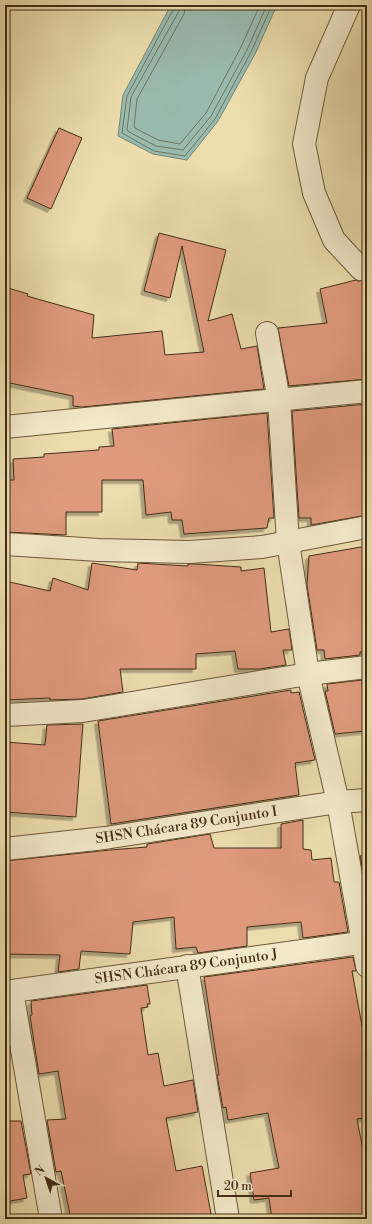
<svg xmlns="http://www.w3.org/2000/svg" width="372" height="1224" font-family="'Libre Bodoni',serif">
	<defs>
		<filter id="shadow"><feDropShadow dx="-3.5" dy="3.5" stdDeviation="0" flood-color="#0004"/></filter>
	</defs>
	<rect width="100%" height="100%" fill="#ebddae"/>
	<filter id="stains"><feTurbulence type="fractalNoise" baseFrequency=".005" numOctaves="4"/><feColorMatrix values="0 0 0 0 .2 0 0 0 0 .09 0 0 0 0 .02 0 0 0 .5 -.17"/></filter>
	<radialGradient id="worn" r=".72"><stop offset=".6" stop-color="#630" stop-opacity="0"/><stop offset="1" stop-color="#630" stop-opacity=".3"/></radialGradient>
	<!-- water -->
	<polygon fill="#99bbaf" stroke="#768371" points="171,5 277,5 255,54 218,121 187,160 153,154 118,136 123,95"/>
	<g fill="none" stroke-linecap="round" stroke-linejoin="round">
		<!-- shore -->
		<g stroke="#6e7462" stroke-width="1">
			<polyline points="175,5 174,8 127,96 122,133 154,151 185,156 215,119 251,52 272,5"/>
			<polyline points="180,5 179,11 131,97 127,130 129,132 156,146 183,150 211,116 247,50 267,5"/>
			<polyline points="186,5 184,14 137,99 134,127 135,128 158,140 180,144 206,113 241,47 260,5"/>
		</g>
	</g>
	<!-- building -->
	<g fill="#df9a7e" stroke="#422e14" filter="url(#shadow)">
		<polygon points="59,128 82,138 51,209 27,198"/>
		<polygon points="159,233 226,250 208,321 232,314 241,349 257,346 264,389 82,407 73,406 73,396 5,382 5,287 28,294 27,296 94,315 92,338 162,331 165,355 204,352 182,246 170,298 144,291"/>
		<polygon points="356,280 358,281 367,280 367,379 289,386 278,328 327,323 320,289"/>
		<polygon points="367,404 367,515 311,525 311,518 299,518 292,411"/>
		<polygon points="267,413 274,518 269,518 267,528 184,534 182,520 172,520 171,512 146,515 143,480 102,480 102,512 66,512 66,535 5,532 5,486 6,480 14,480 13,459 44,457 44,454 99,450 99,447 114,446 112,429"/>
		<polygon points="367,546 367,651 360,652 360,655 325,659 324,650 317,650 307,585 309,556"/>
		<polygon points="92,563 137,570 138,563 188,566 188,564 195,564 241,567 241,571 264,568 271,632 289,629 292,650 283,650 286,665 259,669 238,669 235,651 196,654 196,669 120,669 123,692 82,699 50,700 50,698 5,700 5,581 50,591 53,578 88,590"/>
		<polygon points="362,680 365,731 335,734 325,691 328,691 327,684"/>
		<polygon points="291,690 291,693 299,692 315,760 295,763 299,795 111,824 98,721"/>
		<polygon points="83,724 76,817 5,812 5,742 45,745 47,725"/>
		<polygon points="303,820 303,849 311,850 312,860 331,858 334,882 339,882 348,932 303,938 301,922 247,927 247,946 198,953 196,947 176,949 174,917 133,922 130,954 81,951 79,969 58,972 60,955 5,954 5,861 110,850 147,847 147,844 210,834 214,848 281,848 281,824"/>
		<polygon points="367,855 367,894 360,856"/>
		<polygon points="353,957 356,971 352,971 367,1053 367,1118 357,1119 367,1171 367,1219 272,1219 269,1198 254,1200 250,1173 279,1168 268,1113 228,1120 226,1107 223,1108 217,1075 219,1075 204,977"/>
		<polygon points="147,985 150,1004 147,1004 148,1007 141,1008 148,1055 158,1053 164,1086 193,1080 198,1112 166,1118 176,1171 202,1166 212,1219 71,1219 61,1171 56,1172 47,1120 66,1119 58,1071 39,1074 30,1016 32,1015 31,1001"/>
		<polygon points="5,1121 21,1121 31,1174 23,1175 27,1198 5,1202"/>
	</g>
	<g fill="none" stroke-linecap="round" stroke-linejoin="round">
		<!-- minor casing -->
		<g stroke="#6c5a3a" stroke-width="24">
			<g id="minor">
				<polyline points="349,5 317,78 304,144 314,193 334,240 361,269 367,267"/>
				<polyline points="267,333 279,401 288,542 308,674 338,802 367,966"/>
				<polyline points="5,427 367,391"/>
				<polyline points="5,544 99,550 189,552 262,547 367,527"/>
				<polyline points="5,715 83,711 308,674 367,667"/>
				<path id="s1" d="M5,849L105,838L338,802L367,800"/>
				<polyline points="187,966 228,1219"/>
				<polyline points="12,991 51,1219"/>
				<path id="s2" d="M5,992L367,942"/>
			</g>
		</g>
		<!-- minor -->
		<use href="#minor" stroke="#f2e9ca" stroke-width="22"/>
	</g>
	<g text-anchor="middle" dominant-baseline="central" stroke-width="3" stroke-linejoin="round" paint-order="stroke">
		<!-- street labels -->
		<g font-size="14" fill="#422e14" stroke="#f2e9ca">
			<text stroke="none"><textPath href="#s1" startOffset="183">SHSN Chácara 89 Conjunto I</textPath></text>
			<text stroke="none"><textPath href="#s2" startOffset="183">SHSN Chácara 89 Conjunto J</textPath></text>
		</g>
	</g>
	<!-- margin -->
	<rect width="372" height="1224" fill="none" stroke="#ebddae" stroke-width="20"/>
	<rect x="6" y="6" width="360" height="1212" fill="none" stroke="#422e14" stroke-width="2"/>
	<rect x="10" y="10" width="352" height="1204" fill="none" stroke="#422e14"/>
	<!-- north arrow -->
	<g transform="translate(46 1178) rotate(320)" stroke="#f2e9ca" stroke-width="3" paint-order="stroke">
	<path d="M0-3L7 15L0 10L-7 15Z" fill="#422e14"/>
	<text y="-6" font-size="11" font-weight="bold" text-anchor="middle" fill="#422e14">N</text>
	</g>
	<!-- scale -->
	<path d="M218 1190v6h73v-6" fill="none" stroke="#422e14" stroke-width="2"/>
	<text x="224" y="1190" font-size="12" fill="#422e14" stroke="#f2e9ca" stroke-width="3" paint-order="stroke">20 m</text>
	<rect width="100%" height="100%" filter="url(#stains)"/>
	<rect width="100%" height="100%" fill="url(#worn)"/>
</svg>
